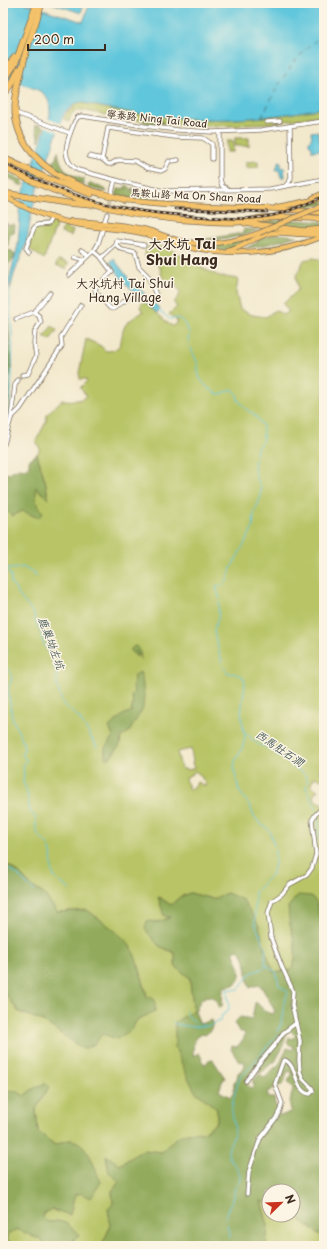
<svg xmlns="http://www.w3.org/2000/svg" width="327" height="1249" font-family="'Playpen Sans','LXGW WenKai TC',sans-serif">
	<rect width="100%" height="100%" fill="#fcf5e5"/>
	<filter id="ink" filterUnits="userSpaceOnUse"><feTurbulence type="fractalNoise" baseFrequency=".025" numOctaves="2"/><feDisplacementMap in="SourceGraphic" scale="8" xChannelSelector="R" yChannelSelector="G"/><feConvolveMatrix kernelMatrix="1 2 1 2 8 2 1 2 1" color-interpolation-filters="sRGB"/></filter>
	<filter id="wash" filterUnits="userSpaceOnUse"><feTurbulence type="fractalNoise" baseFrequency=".012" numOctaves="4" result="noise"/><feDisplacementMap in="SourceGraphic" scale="16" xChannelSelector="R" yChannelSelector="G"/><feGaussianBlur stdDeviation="0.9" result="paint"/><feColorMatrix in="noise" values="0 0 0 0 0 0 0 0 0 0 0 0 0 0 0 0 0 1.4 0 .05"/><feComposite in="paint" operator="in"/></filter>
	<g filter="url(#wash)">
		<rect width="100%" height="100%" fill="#f2e8cc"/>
		<!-- green -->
		<g fill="#b8c466" stroke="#7a7742" fill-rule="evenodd">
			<path d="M80,102C141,117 201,123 264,117C284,115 304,111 324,108V115L272,123L245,124L238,126C185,126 134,122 82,110C74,110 70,114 69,122L64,119L67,112L74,108L73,105Z"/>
			<rect x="235" y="138" width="14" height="8"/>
			<rect x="227" y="141" width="6" height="11"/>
			<polygon points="258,161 258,167 246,168 246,162"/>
			<polygon points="52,221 57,223 44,259 28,248 28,247 33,229 38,226 50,224"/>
			<polygon points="63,227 73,231 71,236 61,233"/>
			<path d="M151,245L169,248L200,267L219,276L238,279L236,293L240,309L252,315L266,317L275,310L284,315L288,312V310L283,304L298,290L296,276L304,260L313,258L324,260V770H319V772L324,773V778L321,780L315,777L311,783L312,787L318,790L313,796L316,801L324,804V923L319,916L317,903L289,922C294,938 299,955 291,970L274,972L265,950L227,893L213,899L190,893L180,897L171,905L159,897L172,917L158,922H147L159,946L175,953L176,966L190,978C190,990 193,999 194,1011L175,1022L195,1091L217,1109V1122L203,1133C182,1130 175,1138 162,1152L143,1150L120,1165L106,1156L109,1172L119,1182L112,1191L113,1204L108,1209C112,1228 109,1230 101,1246H76L77,1245L73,1240L79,1236L59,1221L48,1222L43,1217L44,1213L52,1209L58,1212L75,1194L80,1193L101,1182L96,1175L91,1158L70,1140L55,1145L38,1132L36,1109L49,1086L33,1089L24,1096L17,1091H3V991L19,1012L43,1020L64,1036L95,1044L102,1034L131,1030L137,1020L143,1016L147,996L139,966L129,945L117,933L87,910L57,912L44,894L32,887L19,873L3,862V507L12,516L36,501L35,487L48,498L46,484L37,454L40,449L36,441L46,422L47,414L62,400C70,400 80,402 87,396L80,388L87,381L85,379H80L79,373L86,339L101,346L106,351C127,351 118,333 127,323C131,319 138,315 143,312L140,307L142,303L144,301L170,325L174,326L177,321L169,314L177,307L174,303L180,294L179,289L162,276L160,268L156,263H151L145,256L146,249ZM191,749L193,762L192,763L194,768L188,770L181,768L177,752ZM195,771L200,775L206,785L205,786L197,782L195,787L189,789L187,787L189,786C180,776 191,777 195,771Z"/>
			<polygon points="58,260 68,263 66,269 56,265"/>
			<polygon points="52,326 57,330 50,340 44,336"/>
			<polygon points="261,1200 269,1204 269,1215 292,1215 300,1219 324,1238 324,1246 266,1246 268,1226"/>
			<polygon points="17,1229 34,1237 43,1239 43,1244 44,1246 17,1246 7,1241 7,1235"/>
		</g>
		<!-- forest -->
		<g fill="#92aa5b" stroke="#666a3c" fill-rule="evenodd">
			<polygon points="150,118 155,120 162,120 163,124 145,123 144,119"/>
			<polygon points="35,125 38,125 44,127 39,141"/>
			<path d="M58,151C60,169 69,175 85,180L82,182L85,185L73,181L51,168L53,161H55Z"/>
			<path d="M6,171L13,176L15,175L17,178L23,180V185H19C17,180 8,179 3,174Z"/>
			<polygon points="90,183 105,189 107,192 89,188 88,185"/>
			<polygon points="126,185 129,186 132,191 138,191 132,189 133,187 134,189 138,189 140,191 140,192 138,191 140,194 141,191 148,193 149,198 157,199 159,197 161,200 176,202 156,201 154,202 131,198 124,198 122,196 119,197 116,195 118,189 123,188 127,189 125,188"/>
			<polygon points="324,196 324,205 300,207"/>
			<polygon points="294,220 324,222 324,228 306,229 259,223 259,221"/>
			<polygon points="8,225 15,225 14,233 10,233 7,250 12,251 15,254 13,260 8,264 6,305 12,365 9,379 10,393 9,408 4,423 3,422 3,230 4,230"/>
			<path d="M244,229L259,230C237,238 219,241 195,242V239H208L243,233Z"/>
			<path d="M266,232C255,237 243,245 231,249C218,253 197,247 184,244L220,245L241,241Z"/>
			<polygon points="278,234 297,236 265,245 244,249 258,242 257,240 267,236"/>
			<polygon points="317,237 278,248 258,250 304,238"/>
			<polygon points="37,454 46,484 48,499 36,487 36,501 43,513 38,518 23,511 12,516 3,507 3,471 7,474 19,468 25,469 29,466 29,460"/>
			<polygon points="134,646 138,647 140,650 141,660 136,650 137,657 131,652 131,649"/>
			<polygon points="140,672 142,677 144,695 143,708 129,732 121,737 120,745 110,758 105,758 105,748 113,736 109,727 124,714 131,712 133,703 131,695 134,692 133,687 134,676"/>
			<path d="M3,862L19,873L32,887L44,894L57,912L87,910C99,919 122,934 130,946C139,961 142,980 147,996L155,1000V1011L137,1020L131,1030L117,1039L102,1034L95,1044L83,1049L43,1021L19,1012L3,991Z"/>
			<path d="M190,893L213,899L227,893L243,900L259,925L265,950L274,972L291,970C300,955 293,940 290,924C288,918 289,913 288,907L298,895L311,896L317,903L319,916L324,923V1238L300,1219L292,1215L293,1191H269V1204L261,1201L268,1226L266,1246H101C109,1230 112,1228 108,1209L113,1204L112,1191L119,1182L109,1172L106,1155L120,1165L143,1150L162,1152C175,1138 182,1130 203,1133L217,1122V1109L195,1091L187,1076L175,1047V1022L193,1011C193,999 190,990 190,978L175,966V953L159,946L145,929L147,921L158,922L171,917L164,916L158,897L171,905L180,897ZM237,949C249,955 245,977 250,988L254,986L260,985C265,993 272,1004 275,1012L272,1014L266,1012L256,1002L255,1003L252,1019L240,1017L234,1023L239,1031L245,1033L244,1038L237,1047L232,1046L231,1049L239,1062L244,1061L245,1067L238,1073L237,1080L234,1083V1091L230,1097L219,1091L222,1082L225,1078L213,1060L208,1061L205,1065L199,1053L193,1056C194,1045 191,1041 202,1034L205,1035C211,1031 213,1027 212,1020L200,1024L195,1012L200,1001L206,996L212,997L218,1002L219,1009L222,1006L223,987C248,986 240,967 233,952ZM290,1030L296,1036L292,1039L289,1037L287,1043L294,1047L293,1050L287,1048L278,1067L274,1068L265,1078L259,1074L252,1082L255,1085L251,1089L245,1082L257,1072L261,1073L273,1062H275L282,1049L286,1034ZM288,1071L292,1072V1075L288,1081L293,1088C292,1097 288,1101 291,1111L286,1114L280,1116L275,1104L274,1098H269L267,1092L283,1084Z"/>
			<path d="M45,1083L49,1087L36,1109L38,1132L55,1145C59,1144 66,1140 70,1140C89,1141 94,1169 101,1182L91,1198L80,1193L78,1195L75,1194L70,1215L52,1209L44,1213L43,1217L48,1222C65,1220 68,1223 79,1236L73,1240L77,1245L76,1246H44L43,1244L42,1239L34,1237L17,1229L7,1235L8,1241L17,1246H3V1091H17L24,1096L33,1089Z"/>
		</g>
		<!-- water -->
		<g fill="#5fc6dc" stroke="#4d787d">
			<path d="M3,3H24L83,22L90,3H324V108C304,111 284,115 264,117C201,123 141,117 80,102L73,105V106L65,112L61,121L37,191L31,215L27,241L14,274L10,290L9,280L18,245L20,217L19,212L21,200L50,115C50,108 50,100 44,94C38,88 12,81 3,78Z"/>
			<polygon points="51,3 84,3 81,13"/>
			<polygon points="318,131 318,136 320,138 320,141 324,144 321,147 321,150 312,151 312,147 309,144 309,142 312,137 311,132"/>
			<polygon points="279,161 281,162 281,167 284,168 285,177 281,177 279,170 276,170"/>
			<polygon points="114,259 129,279 160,309 157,313 124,282 110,262"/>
		</g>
		<!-- pier -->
		<polygon fill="#f2e8cc" points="46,118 62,124 59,132 44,126"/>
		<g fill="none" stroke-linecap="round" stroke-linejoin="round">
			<!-- stream -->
			<g stroke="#5fc6dc" stroke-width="1">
				<polyline points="158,310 170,319 179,318 184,323 189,332 188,342 198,364 198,372 200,379 207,387 217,394 221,394 233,389 237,394 238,400 247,410 255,415 263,426 263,440 257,448 254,467 256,478 261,487 260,499 254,513 253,528 231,568 227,581 224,585 216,587 220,599"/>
				<path d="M3,437C12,411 13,363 12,336C11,321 9,306 10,290"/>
				<polyline points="3,564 11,576 11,584 15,588 17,593 34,614 35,621 40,630 42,640 52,659 55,671 57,673 57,685 61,699 64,705 80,719 97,747"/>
				<polyline points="6,568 13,569 23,567 33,573 37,577"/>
				<path d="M219,602L218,619L214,629L215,636L223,666L228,673C237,674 244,674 245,683L241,713L245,739L241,751L235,761L234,769L239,791L250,806L254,817L263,826L266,827L270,832L275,849V865L272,874L255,892V924L266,948L265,964L276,972L279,985L288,992L284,1003V1014L277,1035L244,1074L240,1076C237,1085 234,1096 232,1106C231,1115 236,1124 234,1133C233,1139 227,1149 228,1153C229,1163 241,1168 240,1178C240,1182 237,1185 235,1188C233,1192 235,1194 234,1197C232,1204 226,1209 226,1217C226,1227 233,1236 226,1246"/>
				<path d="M3,647L7,649C8,655 4,659 5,665C6,671 5,666 9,670C14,675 11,683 8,688L12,718L23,742L24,749L22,754L26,760L23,766L24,774L23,782L27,791L30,812C40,818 33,826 38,834C42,841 49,843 51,852C52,860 51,870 54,877L70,890"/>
				<polyline points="244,732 259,745 266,747 281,758 285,759 291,766 301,771 306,776 308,782 306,788 317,810"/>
				<path d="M318,813C319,820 318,836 319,840C320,842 322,843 324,844"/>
				<polyline points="3,866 18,875 26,884 35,891"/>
				<path d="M185,1011C188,1018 199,1027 208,1026C211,1025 216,1022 220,1021L222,1015L226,1013L229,1008L227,990C232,988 236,991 240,988C244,984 245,978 250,974C254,971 261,970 267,966"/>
				<path d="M173,1023C181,1026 197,1028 206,1026"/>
			</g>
			<!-- ferry -->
			<path stroke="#465957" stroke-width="1" stroke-dasharray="5 4" stroke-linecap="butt" d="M262,117C280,81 291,59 324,34"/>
		</g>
	</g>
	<g filter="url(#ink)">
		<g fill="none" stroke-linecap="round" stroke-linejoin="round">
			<!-- minor-tunnel -->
			<polyline stroke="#cdc2a9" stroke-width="3.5" stroke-dasharray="3.5 2" stroke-linecap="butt" points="107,214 111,195"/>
			<!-- minor casing -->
			<g stroke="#7b6c5b" stroke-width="5">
				<g id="minor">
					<polyline points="16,113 70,133"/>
					<path d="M324,121L261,130L213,132L178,130L144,126L82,116L78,117L75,121C68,138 58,159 78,170L123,182L164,191L270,189L324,179"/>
					<polyline points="267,122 280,121"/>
					<polyline points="220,132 220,179 222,186 228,189"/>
					<polyline points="89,156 102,159 108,164 111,164 118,160 135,161 147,168 161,171 165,169 169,161"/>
					<polyline points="102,159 108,128 175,137 203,138 212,144 212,159"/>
					<polyline points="172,161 178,160"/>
					<polyline points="286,185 289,182 291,178 290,126"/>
					<polyline points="112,192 115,180"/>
					<polyline points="3,219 5,223 3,227"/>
					<polyline points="104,223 107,214"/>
					<polyline points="116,245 122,250 135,253 139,267 148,276 156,295"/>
					<polyline points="82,250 89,255"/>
					<polyline points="94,251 100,256 112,272 96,287 95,291 110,308 113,309 127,299 130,294"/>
					<polyline points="29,252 26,248 34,228 37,225 48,224 52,217"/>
					<polyline points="75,257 82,259 83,262"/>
					<polyline points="102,258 116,245 117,241 144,245"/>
					<polyline points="69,275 94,251 98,244 103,228"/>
					<polyline points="16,319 34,312 50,293"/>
					<polyline points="22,375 28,374 36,356 34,343 35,331 41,322 39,316 34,312"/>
					<polyline points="11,418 20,409 62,346 61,337 81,305"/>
					<polyline points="4,444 11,418 15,385 18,380"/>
					<polyline points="246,1081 259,1063 274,1046 283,1033 296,1023"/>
					<path d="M247,1194L249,1171L260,1139L276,1118L280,1110L282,1103L275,1084L283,1061L285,1060C298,1066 294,1092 310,1094L313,1091L312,1088L303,1079L300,1072L299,1060L300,1041L292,1005L293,991L282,967L271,938L268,913L272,901L282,894L289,885L307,875L312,868L316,854L312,820L315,815L324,806"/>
				</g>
			</g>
			<!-- major casing -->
			<g stroke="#7b6c5b" stroke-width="6">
				<g id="major">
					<path d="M3,195C25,209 51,219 76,224C96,228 117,228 137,232C154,235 170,243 187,247C234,258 280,254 324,236"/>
					<polyline points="313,198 324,193"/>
					<path d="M124,200C190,209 258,204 324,213"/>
					<polyline points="277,207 324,198"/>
					<path d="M71,221C95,222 119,224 143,229C156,232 168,238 181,241C208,247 234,242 259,233"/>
					<path d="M228,251C244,247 256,236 271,233C282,231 292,234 302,234C309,235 317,234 324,234"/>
				</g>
			</g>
			<!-- highway casing -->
			<g stroke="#7b6c5b" stroke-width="7">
				<g id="highway">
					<path d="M26,52C22,70 16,88 15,106C14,144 45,172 78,185C86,189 95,192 104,194C111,196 118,197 124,200"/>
					<polyline points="25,55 42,3"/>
					<polyline points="3,72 15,57"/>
					<polyline points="3,82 15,64 37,3"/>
					<polyline points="3,96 12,84 19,69"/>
					<polyline points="3,158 44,177 91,194"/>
					<path d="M3,167C66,200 135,219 206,221C216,222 226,222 236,222C245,222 254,219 263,218C284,217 304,217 324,219"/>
					<polyline points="3,193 67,203 92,205"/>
					<polyline points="245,223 304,231 324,229"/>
				</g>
			</g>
			<!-- minor -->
			<use href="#minor" stroke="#fff" stroke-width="3.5"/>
			<!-- major -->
			<use href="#major" stroke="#f3c26a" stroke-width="4.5"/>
			<!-- highway -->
			<use href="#highway" stroke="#f3c26a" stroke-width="5.5"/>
			<!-- rail casing -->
			<g stroke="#3b2a1e" stroke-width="2.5">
				<g id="rail">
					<path d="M3,163C43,184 86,202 131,209C156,214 182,215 207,217C228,218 250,220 270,216C289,212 307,204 324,196"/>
					<polyline points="175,209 267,212"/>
				</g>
			</g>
			<!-- rail -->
			<use href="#rail" stroke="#fcf5e5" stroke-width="1" stroke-dasharray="3" stroke-linecap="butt"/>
			<!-- major-bridge casing -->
			<g stroke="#7b6c5b" stroke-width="6" stroke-linecap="butt">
				<polyline id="major-bridge" points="259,233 324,205"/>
			</g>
			<!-- major-bridge -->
			<use href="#major-bridge" stroke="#f3c26a" stroke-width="4.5"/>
		</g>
	</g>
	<g text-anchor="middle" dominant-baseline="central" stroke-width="3" stroke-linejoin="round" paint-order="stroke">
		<!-- street labels -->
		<g font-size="10" fill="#3b2a1e" stroke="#fcf5e5">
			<text transform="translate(157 118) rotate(6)">寧泰路 Ning Tai Road</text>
			<text transform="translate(196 195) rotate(3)">馬鞍山路 Ma On Shan Road</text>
		</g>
		<!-- water labels -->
		<g font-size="11" font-style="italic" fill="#465957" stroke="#fcf5e5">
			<text transform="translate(52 643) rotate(70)">鹿巢坳左坑</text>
			<text transform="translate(280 748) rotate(34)">西馬肚石澗</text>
		</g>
		<!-- quarter labels -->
		<g font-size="12" fill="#3b2a1e" stroke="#fcf5e5">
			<text x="125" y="283">大水坑村 Tai Shui<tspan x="125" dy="14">Hang Village</tspan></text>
		</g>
		<!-- district labels -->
		<g font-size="14" font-weight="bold" fill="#3b2a1e" stroke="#fcf5e5">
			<text x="182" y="243">大水坑 Tai<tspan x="182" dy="16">Shui Hang</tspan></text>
		</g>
	</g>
	<!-- margin -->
	<rect width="327" height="1249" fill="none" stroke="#fcf5e5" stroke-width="16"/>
	<!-- north arrow -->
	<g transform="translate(281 1203) rotate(67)"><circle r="19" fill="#fcf5e5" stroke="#afa495"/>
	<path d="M0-3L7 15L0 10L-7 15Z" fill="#c8321e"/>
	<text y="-6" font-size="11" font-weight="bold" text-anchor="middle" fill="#3b2a1e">N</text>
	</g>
	<!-- scale -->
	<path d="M28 44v6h77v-6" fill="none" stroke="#3b2a1e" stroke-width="2"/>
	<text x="34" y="44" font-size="12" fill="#3b2a1e" stroke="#fcf5e5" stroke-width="3" paint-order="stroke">200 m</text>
</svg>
